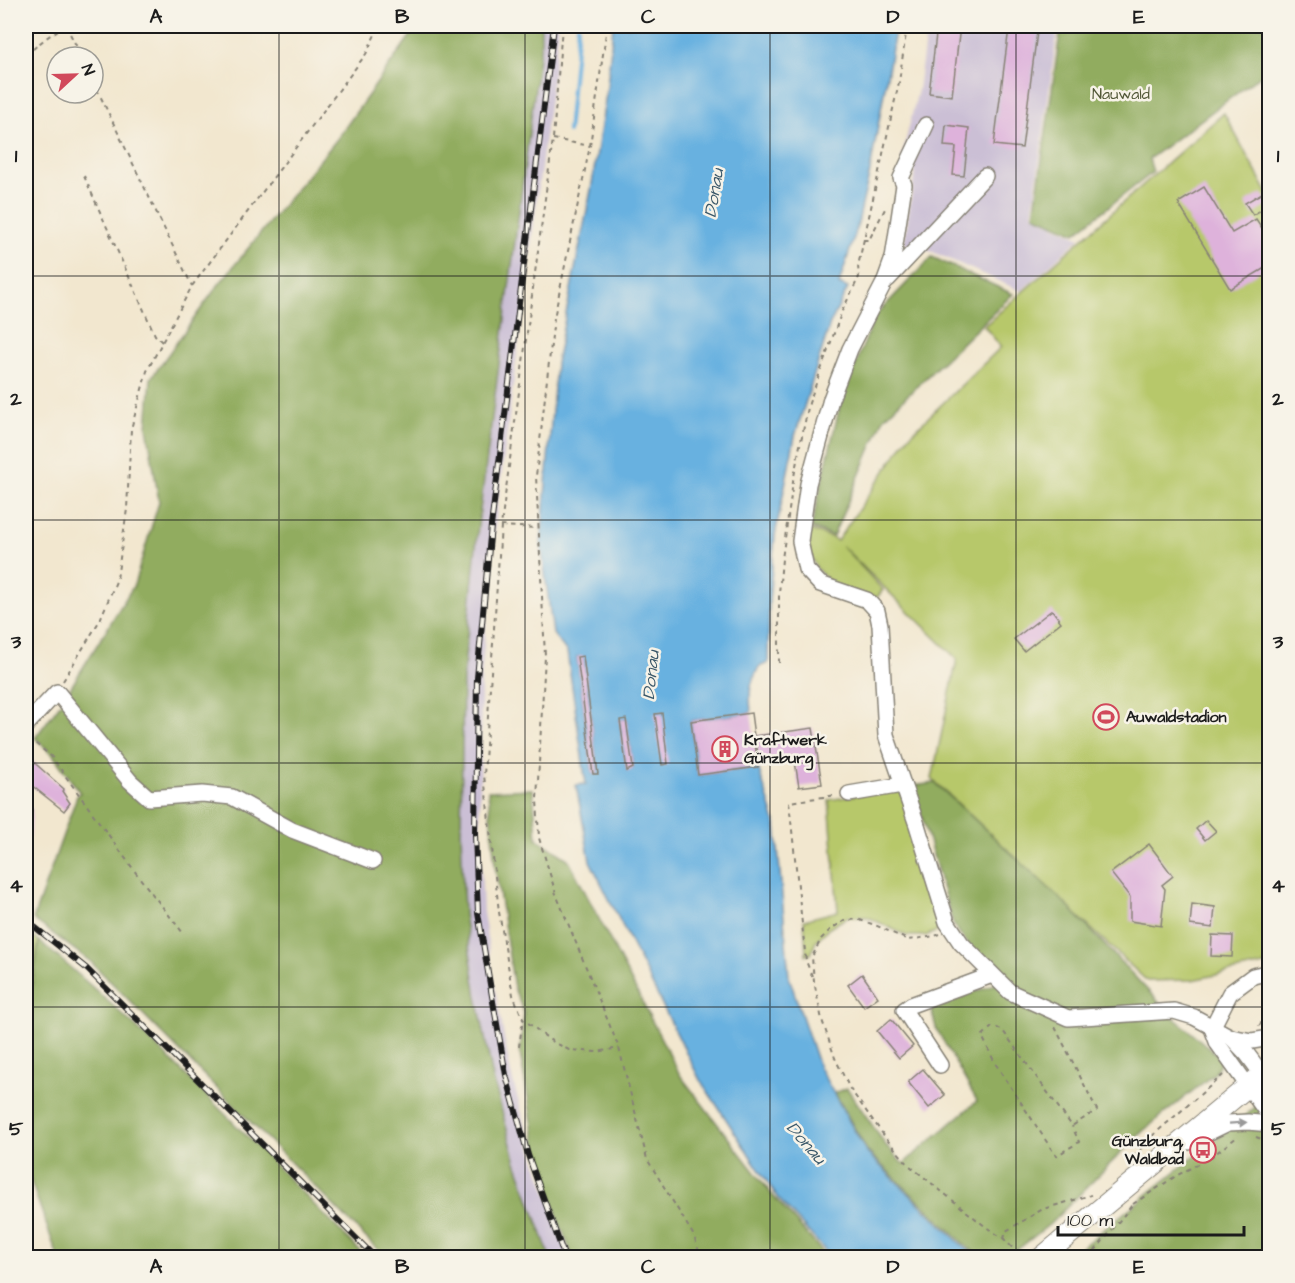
<svg xmlns="http://www.w3.org/2000/svg" width="1295" height="1283" font-family="'Architects Daughter',sans-serif">
	<rect width="100%" height="100%" fill="#f7f3e8"/>
	<filter id="ink" filterUnits="userSpaceOnUse"><feTurbulence type="fractalNoise" baseFrequency=".0167" numOctaves="2"/><feDisplacementMap in="SourceGraphic" scale="12" xChannelSelector="R" yChannelSelector="G"/><feConvolveMatrix kernelMatrix="1 2 1 2 8 2 1 2 1" color-interpolation-filters="sRGB"/></filter>
	<filter id="wash" filterUnits="userSpaceOnUse"><feTurbulence type="fractalNoise" baseFrequency=".008" numOctaves="4" result="noise"/><feDisplacementMap in="SourceGraphic" scale="24" xChannelSelector="R" yChannelSelector="G"/><feGaussianBlur stdDeviation="1.35" result="paint"/><feColorMatrix in="noise" values="0 0 0 0 0 0 0 0 0 0 0 0 0 0 0 0 0 1.4 0 .05"/><feComposite in="paint" operator="in"/></filter>
	<g filter="url(#wash)">
		<rect width="100%" height="100%" fill="#f2e7cf"/>
		<!-- industrial -->
		<g fill="#cbbfd5">
			<polygon points="541,26 558,26 557,43 495,526 481,678 480,833 483,912 496,995 511,1074 533,1153 570,1257 550,1257 515,1159 493,1078 478,997 464,914 461,832 463,678 479,526 541,42"/>
			<polygon points="927,26 1058,26 1032,215 1080,238 1021,291 933,252 904,244 915,171 901,160 918,90"/>
		</g>
		<!-- green -->
		<g fill="#b7c86b" stroke="#6a7244" stroke-width="1.5">
			<polygon points="1224,113 1269,196 1269,964 1192,980 1147,981 932,779 957,659 842,546 883,590 874,601 834,586 817,569 808,551 807,529 833,538 837,541 909,436 1001,347 984,326"/>
			<polygon points="891,789 902,793 944,929 925,936 907,936 868,917 847,917 828,929 816,941 811,954 806,955 804,920 838,911 829,800"/>
			<polygon points="26,931 39,941 26,1023"/>
		</g>
		<!-- forest -->
		<g fill="#91ac5f" stroke="#56643e" stroke-width="1.5">
			<polygon points="416,26 541,26 541,42 478,526 463,678 461,832 464,914 477,997 493,1078 515,1159 550,1257 385,1257 91,962 33,919 77,796 80,793 53,755 35,738 63,700 134,585 159,502 147,427 151,378 216,288 337,139 416,28"/>
			<polygon points="1061,26 1269,26 1269,69 1149,159 1153,172 1075,233 1034,215"/>
			<polygon points="932,257 1013,294 884,418 833,536 811,528 841,401 875,316"/>
			<polygon points="935,783 1065,903 1173,1017 1222,1059 1215,1073 1143,1131 1050,1224 1008,1257 984,1257 968,1248 868,1152 835,1093 847,1088 885,1144 903,1164 977,1101 936,1028 931,1008 996,984 953,924 913,786"/>
			<polygon points="533,789 537,839 568,859 680,1075 773,1196 827,1257 573,1257 559,1222 536,1144 520,1053 524,1013 514,988 495,866 488,791"/>
			<path d="M39,941C156,1038 259,1150 366,1257H58L26,1168V1023Z"/>
			<polygon points="1269,1096 1269,1257 1069,1258 1072,1255"/>
		</g>
		<!-- water -->
		<path fill="#67b1e0" stroke="#42667e" stroke-width="1.5" fill-rule="evenodd" d="M613,26H896L870,171L856,231L839,284L848,288L830,324L795,436L775,535L769,601L768,663L759,667C749,686 749,691 751,713L691,721L698,775L758,767L776,825L789,977L819,1067L867,1153L966,1249L980,1257H831L777,1197L699,1078L590,861L576,785L586,784L567,652L553,634L541,544L556,363L591,190L607,87ZM577,657H583L598,774H593ZM626,719L633,768L627,770L620,720Z"/>
		<g fill="none" stroke-linecap="round" stroke-linejoin="round">
			<!-- stream -->
			<polyline stroke="#67b1e0" stroke-width="4" points="568,132 578,26"/>
		</g>
		<g id="blocks">
			<!-- building -->
			<g fill="#deb2db">
				<polygon points="937,26 960,26 952,96 929,93"/>
				<polygon points="1009,28 1037,32 1022,148 994,145"/>
				<polygon points="946,125 969,128 964,176 953,175 956,147 944,146"/>
				<polygon points="1204,187 1232,233 1256,219 1270,240 1270,265 1230,289 1178,203"/>
				<polygon points="1262,193 1269,205 1253,215 1245,203"/>
				<polygon points="1052,610 1061,622 1024,651 1014,639"/>
				<polygon points="583,656 598,774 593,774 577,657"/>
				<polygon points="662,713 668,764 662,765 655,714"/>
				<polygon points="751,713 758,767 698,775 691,721"/>
				<polygon points="626,719 633,768 627,771 620,720"/>
				<polygon points="813,728 822,784 799,787 794,755 759,760 755,736"/>
				<polygon points="29,758 64,789 62,791 70,803 64,811 26,781 26,762"/>
				<polygon points="26,808 32,809 30,837 26,837"/>
				<polygon points="1206,820 1216,831 1205,840 1196,829"/>
				<polygon points="1149,844 1173,876 1162,885 1165,889 1161,926 1130,921 1130,897 1111,873"/>
				<polygon points="1192,904 1215,907 1213,928 1190,925"/>
				<polygon points="1212,935 1233,936 1232,957 1211,956"/>
				<polygon points="862,974 878,997 864,1007 848,985"/>
				<polygon points="891,1019 913,1046 899,1058 877,1031"/>
				<polygon points="923,1069 945,1095 929,1108 908,1082"/>
			</g>
		</g>
	</g>
	<g filter="url(#ink)">
		<use href="#blocks" fill-opacity="0" stroke="#878276" stroke-width="1.5"/>
		<g fill="none" stroke-linecap="round" stroke-linejoin="round">
			<!-- minor casing -->
			<g stroke="#878276" stroke-width="18">
				<g id="minor">
					<polyline points="926,125 901,178 904,185 893,258 884,283 850,349 831,399 808,484 800,541 806,569 820,584 867,600 877,611 880,625 886,735 917,825 947,922 961,943 1010,992 1068,1018 1174,1011 1194,1017 1231,1037 1247,1054 1270,1085"/>
					<polyline points="888,279 985,176"/>
					<polyline points="26,725 57,692 130,781 149,798 202,794 232,797 292,830 373,861"/>
					<polyline points="849,794 902,785"/>
					<polyline points="1212,1028 1218,1044 1270,1117"/>
					<polyline points="1212,1028 1230,993 1253,976 1270,972"/>
					<polyline points="1231,1037 1252,1041 1270,1038"/>
					<polyline points="940,1065 904,1010 911,1005 992,975"/>
					<polyline points="1189,1142 1228,1123 1248,1122 1270,1124"/>
				</g>
			</g>
			<!-- major casing -->
			<g stroke="#878276" stroke-width="22">
				<polyline id="major" points="1041,1258 1270,1068"/>
			</g>
			<!-- path -->
			<g stroke="#878276" stroke-width="2" stroke-dasharray="4.5 4.5" stroke-linecap="butt">
				<polyline points="66,26 82,57"/>
				<polyline points="562,26 553,139 501,526 484,775 499,912 513,995 523,1019 550,1040 569,1050 597,1052 619,1048"/>
				<polyline points="607,26 590,146 554,318 536,476 545,656 537,799 539,838 556,894 619,1048 647,1159 694,1236 701,1258"/>
				<polyline points="26,55 46,38 64,26"/>
				<polyline points="93,81 192,286"/>
				<polyline points="553,139 590,146"/>
				<polyline points="84,176 155,335 162,342"/>
				<polyline points="863,240 869,240 886,207"/>
				<polyline points="501,526 537,528"/>
				<polyline points="779,663 779,594 782,559 793,482 799,450 809,403 822,367 842,311 859,277 858,266 899,82 907,26"/>
				<polyline points="63,681 100,620 117,579 127,509 131,429 147,371 192,286 366,54 379,26"/>
				<polyline points="28,739 35,743 51,756 139,877 183,933"/>
				<polyline points="940,934 935,936 908,940 875,925 857,919 844,921 831,929 821,939 812,957 814,981 822,1020 835,1058 850,1089 888,1141 910,1166 986,1227 1004,1239 1022,1258"/>
				<polyline points="812,976 806,961 789,802 837,795"/>
				<polyline points="1259,1026 1266,1016 1270,1014"/>
				<polyline points="1055,1027 1097,1110 1072,1126 1003,1031 993,1026 982,1036 995,1063 1056,1156 1079,1142 1072,1126"/>
				<polyline points="519,1047 523,1019"/>
				<polyline points="1256,1137 1270,1142"/>
				<polyline points="1128,1163 1152,1136 1223,1075"/>
				<polyline points="1133,1204 1176,1176 1211,1157 1237,1137"/>
				<polyline points="1004,1239 1006,1231 1043,1209 1091,1195"/>
				<polyline points="1089,1258 1133,1204"/>
			</g>
			<!-- minor -->
			<use href="#minor" stroke="#fff" stroke-width="15"/>
			<!-- major -->
			<use href="#major" stroke="#fff" stroke-width="20"/>
			<!-- rail casing -->
			<g stroke="#1c1c1c" stroke-width="6">
				<g id="rail">
					<polyline points="554,26 491,526 477,678 475,834 478,913 492,996 506,1075 528,1155 565,1258"/>
					<polyline points="26,920 86,968 376,1258"/>
				</g>
			</g>
			<!-- rail -->
			<use href="#rail" stroke="#f7f3e8" stroke-width="4" stroke-dasharray="11" stroke-linecap="butt"/>
		</g>
		<!-- one-way arrows -->
		<defs><path id="oneway-solid" d="M-6-.8H1V-3.2L6.5 0L1 3.2V.8H-6Z" transform="scale(1.5)"/></defs>
		<use fill="#999" href="#oneway-solid" transform="translate(1238 1123) rotate(-4)"/>
	</g>
	<!-- grid -->
	<path fill="none" stroke="#1c1c1c" stroke-width="1.5" stroke-opacity="0.55" d="M279,26V1258M525,26V1258M770,26V1258M1016,26V1258M26,276H1270M26,520H1270M26,763H1270M26,1007H1270"/>
	<!-- icons -->
	<defs>
		<g id="stadium-ring" transform="scale(1.35)"><circle r="9.5" fill="#f7f3e8" stroke="#d1495b" stroke-width="1.5"/><path d="M0-5a6.5 5 0 1 0 0 10a6.5 5 0 1 0 0-10ZM-3.5-1.8h7v3.6h-7Z" fill="#d1495b"/></g>
		<g id="building-ring" transform="scale(1.35)"><circle r="9.5" fill="#f7f3e8" stroke="#d1495b" stroke-width="1.5"/><path d="M-4-6H4V6H1V3H-1V6H-4ZM-2.5-4.3h1.7v1.8h-1.7ZM.8-4.3h1.7v1.8H.8ZM-2.5-1h1.7V.8h-1.7ZM.8-1h1.7V.8H.8Z" fill="#d1495b"/></g>
		<g id="bus-ring" transform="scale(1.35)"><circle r="9.5" fill="#f7f3e8" stroke="#d1495b" stroke-width="1.5"/><path d="M-5-6H5V4H4V6H2V4H-2V6H-4V4H-5ZM-3.5-4V0h7V-4ZM-3.5 1.2v1.5H-2V1.2ZM2 1.2v1.5H3.5V1.2Z" fill="#d1495b"/></g>
	</defs>
	<g fill-rule="evenodd">
		<use href="#stadium-ring" x="1106" y="717"/>
		<use href="#building-ring" x="725" y="749"/>
		<use href="#bus-ring" x="1203" y="1150"/>
	</g>
	<g text-anchor="middle" dominant-baseline="central" stroke-width="5" stroke-linejoin="round" paint-order="stroke">
		<!-- park labels -->
		<g font-size="16" fill="#525838" stroke="#f7f3e8">
			<text x="1121" y="94">Nauwald</text>
		</g>
		<!-- poi labels -->
		<g font-size="16" font-weight="bold" fill="#1c1c1c" stroke="#f7f3e8" text-anchor="start">
			<text x="1126" y="717">Auwaldstadion</text>
			<text x="744" y="740">Kraftwerk<tspan x="744" dy="18">Günzburg</tspan></text>
			<text x="1184" y="1141" text-anchor="end">Günzburg,<tspan x="1184" dy="18">Waldbad</tspan></text>
		</g>
		<!-- water labels -->
		<g font-size="18" font-style="italic" fill="#3a586a" stroke="#f7f3e8">
			<text transform="translate(714 193) rotate(-81)">Donau</text>
			<text transform="translate(651 675) rotate(-84)">Donau</text>
			<text transform="translate(806 1143) rotate(49)">Donau</text>
		</g>
	</g>
	<!-- margin -->
	<rect width="1295" height="1283" fill="none" stroke="#f7f3e8" stroke-width="66"/>
	<!-- north arrow -->
	<g transform="translate(75 75) rotate(68)"><circle r="28" fill="#f7f3e8" stroke="#9f9d96" stroke-width="1.5"/>
	<path d="M0-4.5L10 22L0 15L-10 22Z" fill="#d1495b"/>
	<text y="-9" font-size="16" font-weight="bold" text-anchor="middle" fill="#1c1c1c">N</text>
	</g>
	<!-- scale -->
	<path d="M1058 1226v9h186v-9" fill="none" stroke="#1c1c1c" stroke-width="3"/>
	<text x="1067" y="1226" font-size="18" fill="#1c1c1c" stroke="#f7f3e8" stroke-width="4.5" paint-order="stroke">100 m</text>
	<rect x="33" y="33" width="1229" height="1217" fill="none" stroke="#1c1c1c" stroke-width="2"/>
	<g font-size="20" text-anchor="middle" font-weight="bold" fill="#1c1c1c">
		<text x="156" y="23">A</text>
		<text x="402" y="23">B</text>
		<text x="648" y="23">C</text>
		<text x="893" y="23">D</text>
		<text x="1139" y="23">E</text>
		<text x="16" y="162">1</text>
		<text x="1278" y="162">1</text>
		<text x="16" y="405">2</text>
		<text x="1278" y="405">2</text>
		<text x="16" y="648">3</text>
		<text x="1278" y="648">3</text>
		<text x="16" y="892">4</text>
		<text x="1278" y="892">4</text>
		<text x="16" y="1135">5</text>
		<text x="1278" y="1135">5</text>
		<text x="156" y="1273">A</text>
		<text x="402" y="1273">B</text>
		<text x="648" y="1273">C</text>
		<text x="893" y="1273">D</text>
		<text x="1139" y="1273">E</text>
	</g>
</svg>
